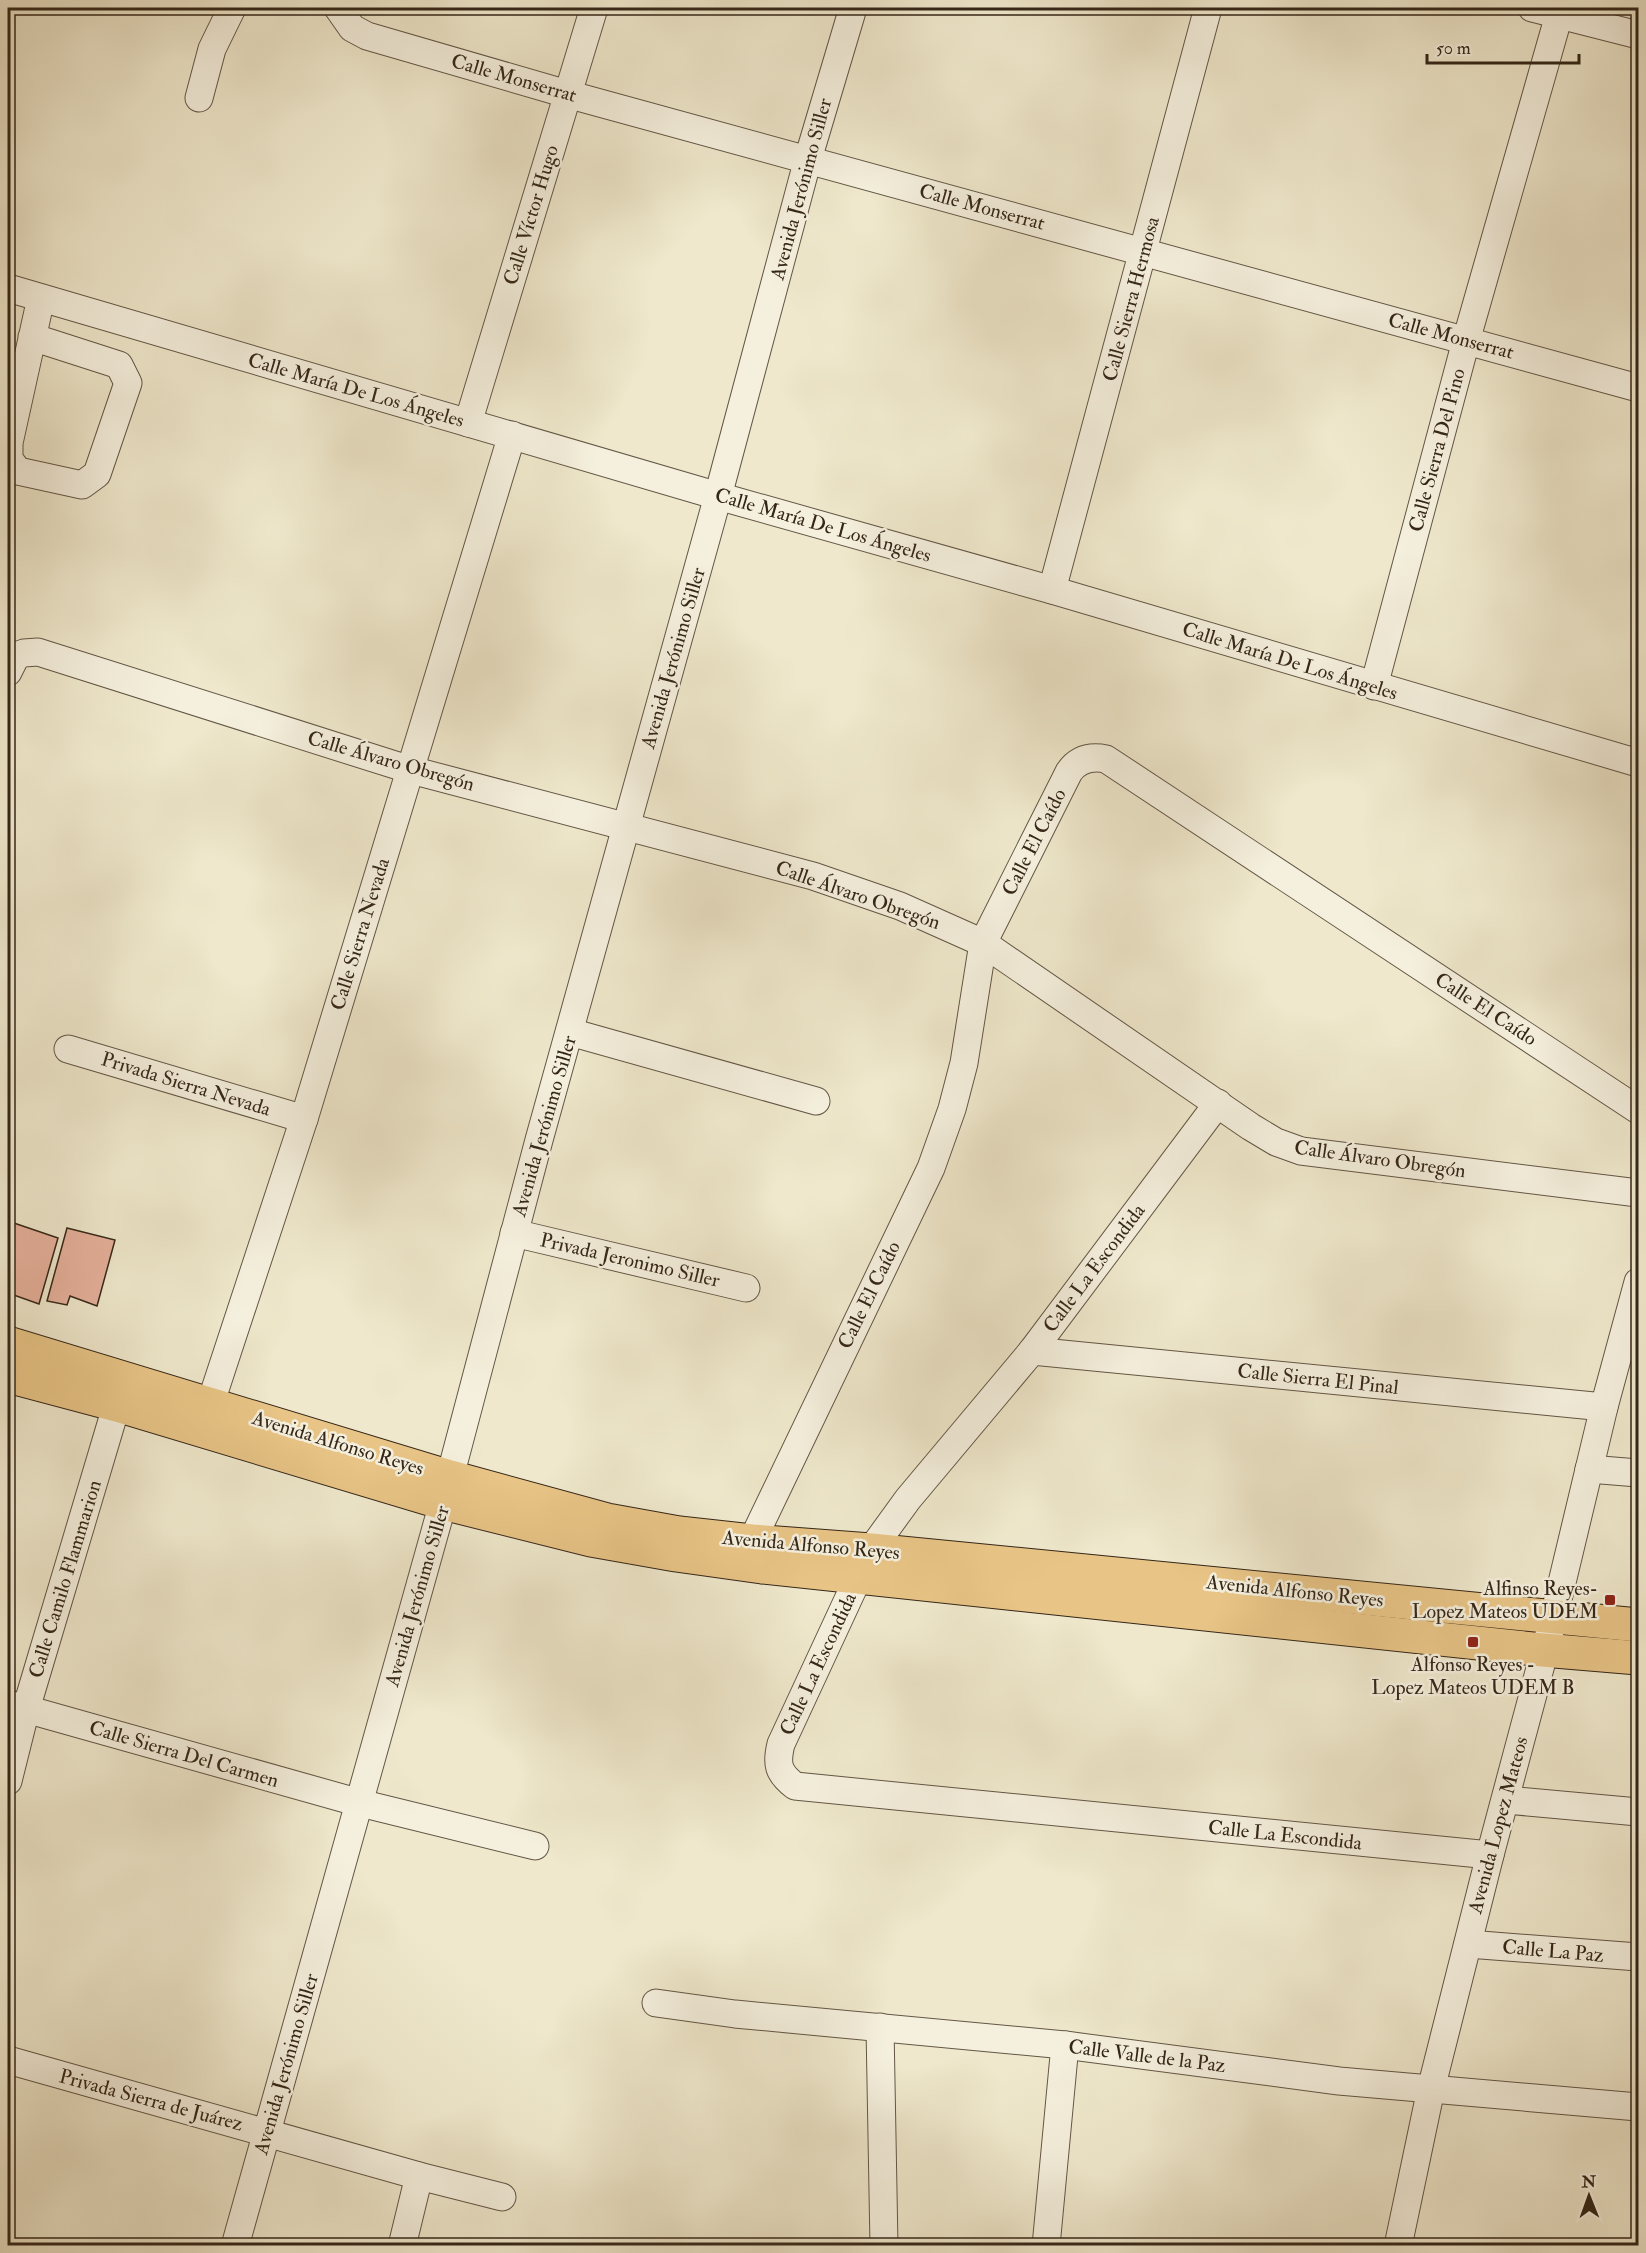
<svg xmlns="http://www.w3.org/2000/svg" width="1646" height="2253" font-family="'IM FELL Double Pica',serif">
	<rect width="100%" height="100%" fill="#efe8cc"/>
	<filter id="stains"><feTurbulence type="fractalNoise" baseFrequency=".00333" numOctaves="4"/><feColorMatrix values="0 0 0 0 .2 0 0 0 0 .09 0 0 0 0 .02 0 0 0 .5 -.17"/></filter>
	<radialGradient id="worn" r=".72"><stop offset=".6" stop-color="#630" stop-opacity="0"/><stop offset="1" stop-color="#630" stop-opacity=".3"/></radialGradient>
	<!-- building -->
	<g fill="#e6b09b" stroke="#342618" stroke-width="1.5">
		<polygon points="8,1221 58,1238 39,1304 8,1293"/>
		<polygon points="67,1228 115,1240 97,1306 70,1296 67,1305 47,1301"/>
	</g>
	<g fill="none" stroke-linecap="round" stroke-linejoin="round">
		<!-- minor casing -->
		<g stroke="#635645" stroke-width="29">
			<g id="minor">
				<polyline points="338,8 352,28 367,36 567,94 1638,388"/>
				<polyline points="1532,8 1638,35"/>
				<polyline points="199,98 212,49 232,8"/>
				<polyline points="8,288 718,496 1052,590 1638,763"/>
				<polyline points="32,337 119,365 128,383 97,474 82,485 18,471 9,459 9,443 41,298"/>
				<polyline points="468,423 594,8"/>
				<polyline points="1052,590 1208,8"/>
				<polyline points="8,672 16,656 24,653 38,652 411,770 813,876 900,906 983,943 1251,1127 1276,1142 1301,1151 1638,1193"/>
				<polyline points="1374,686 1466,341 1561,8"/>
				<polyline points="570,1032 816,1101"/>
				<polyline points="68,1049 304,1119"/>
				<path d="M1218,1103L1032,1351L908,1499L871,1550L781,1744C776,1764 778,1773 795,1786L1490,1855"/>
				<polyline points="514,1233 746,1288"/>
				<polyline points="1032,1351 1604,1407"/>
				<polyline points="204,1423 304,1119 512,435"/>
				<polyline points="1589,1469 1638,1473"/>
				<path d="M752,1541L931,1168L952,1109L964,1063L983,943L1069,772C1078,759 1091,756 1106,759L1638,1110"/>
				<polyline points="8,1704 360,1803 535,1846"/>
				<polyline points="8,1781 26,1709 122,1387"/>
				<polyline points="1506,1800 1638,1812"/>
				<polyline points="1468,1944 1638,1957"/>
				<polyline points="656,2003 735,2014 1065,2045 1339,2081 1638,2107"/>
				<polyline points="880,2027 884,2246"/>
				<polyline points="8,2060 419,2176 502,2197"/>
				<polyline points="235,2246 443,1503 539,1140 718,496 808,159 853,8"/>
				<polyline points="402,2246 419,2176"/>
				<polyline points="1046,2246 1065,2045"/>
				<polyline points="1398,2246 1431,2089 1490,1855 1554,1616 1604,1407 1638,1282"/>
			</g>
		</g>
		<!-- major casing -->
		<g stroke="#342618" stroke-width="35">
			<g id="major">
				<polyline points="8,1343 450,1477 607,1520 679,1533 752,1541 871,1550 1638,1625"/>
				<polyline points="8,1376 117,1405 443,1503 591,1540 676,1555 762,1567 1543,1650 1638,1658"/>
			</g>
		</g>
		<!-- minor -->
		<use href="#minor" stroke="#f5f0de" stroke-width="27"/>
		<!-- major -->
		<use href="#major" stroke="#e8c486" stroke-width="33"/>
	</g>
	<!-- markers -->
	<g fill="#8f2418" stroke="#f5f0de" stroke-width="2">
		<rect x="1604" y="1594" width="12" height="12" rx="3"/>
		<rect x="1467" y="1636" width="12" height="12" rx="3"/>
	</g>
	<g text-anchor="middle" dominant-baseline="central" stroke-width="5" stroke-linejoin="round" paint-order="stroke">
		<!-- street labels -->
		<g font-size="20" fill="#342618" stroke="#f5f0de">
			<text transform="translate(514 78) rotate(16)">Calle Monserrat</text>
			<text transform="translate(801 189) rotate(-75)">Avenida Jerónimo Siller</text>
			<text transform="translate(982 207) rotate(15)">Calle Monserrat</text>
			<text transform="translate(531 215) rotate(-73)">Calle Víctor Hugo</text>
			<text transform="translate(1131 299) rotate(-75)">Calle Sierra Hermosa</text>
			<text transform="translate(1451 336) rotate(15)">Calle Monserrat</text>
			<text transform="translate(356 390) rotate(16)">Calle María De Los Ángeles</text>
			<text transform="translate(1437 450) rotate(-75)">Calle Sierra Del Pino</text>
			<text transform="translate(823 525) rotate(16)">Calle María De Los Ángeles</text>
			<text transform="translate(673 658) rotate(-74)">Avenida Jerónimo Siller</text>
			<text transform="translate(1290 661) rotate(17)">Calle María De Los Ángeles</text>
			<text transform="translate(391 761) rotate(16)">Calle Álvaro Obregón</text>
			<text transform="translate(1034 842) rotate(-63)">Calle El Caído</text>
			<text transform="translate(858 895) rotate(19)">Calle Álvaro Obregón</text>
			<text transform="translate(360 934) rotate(-73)">Calle Sierra Nevada</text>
			<text transform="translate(1486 1009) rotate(33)">Calle El Caído</text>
			<text transform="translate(186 1084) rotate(17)">Privada Sierra Nevada</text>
			<text transform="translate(544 1126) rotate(-74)">Avenida Jerónimo Siller</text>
			<text transform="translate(1380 1159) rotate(8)">Calle Álvaro Obregón</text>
			<text transform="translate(630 1260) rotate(13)">Privada Jeronimo Siller</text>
			<text transform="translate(1094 1268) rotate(-53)">Calle La Escondida</text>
			<text transform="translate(869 1295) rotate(-64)">Calle El Caído</text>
			<text transform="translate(1318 1379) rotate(6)">Calle Sierra El Pinal</text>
			<text transform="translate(338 1443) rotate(17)">Avenida Alfonso Reyes</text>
			<text transform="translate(811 1545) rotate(5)">Avenida Alfonso Reyes</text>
			<text transform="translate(65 1579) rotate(-73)">Calle Camilo Flammarion</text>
			<text transform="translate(1295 1591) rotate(6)">Avenida Alfonso Reyes</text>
			<text transform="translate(417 1596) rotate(-74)">Avenida Jerónimo Siller</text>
			<text transform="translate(818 1664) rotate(-65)">Calle La Escondida</text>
			<text transform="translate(184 1754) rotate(16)">Calle Sierra Del Carmen</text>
			<text transform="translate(1498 1825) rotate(-75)">Avenida Lopez Mateos</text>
			<text transform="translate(1285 1835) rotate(6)">Calle La Escondida</text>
			<text transform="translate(1553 1951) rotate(5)">Calle La Paz</text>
			<text transform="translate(1147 2056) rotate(7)">Calle Valle de la Paz</text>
			<text transform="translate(286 2064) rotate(-74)">Avenida Jerónimo Siller</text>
			<text transform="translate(151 2100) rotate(15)">Privada Sierra de Juárez</text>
		</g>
		<!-- poi labels -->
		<g font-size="20" fill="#342618" stroke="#f5f0de" text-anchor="end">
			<text x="1598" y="1588">Alfinso Reyes-<tspan x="1598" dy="23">Lopez Mateos UDEM</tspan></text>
			<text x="1473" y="1664" text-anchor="middle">Alfonso Reyes -<tspan x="1473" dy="23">Lopez Mateos UDEM B</tspan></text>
		</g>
	</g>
	<!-- margin -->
	<rect width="1646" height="2253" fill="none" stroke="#efe8cc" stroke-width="30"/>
	<rect x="9" y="9" width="1628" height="2235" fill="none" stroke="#342618" stroke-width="3"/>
	<rect x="15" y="15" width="1616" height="2223" fill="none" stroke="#342618" stroke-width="1.5"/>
	<!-- north arrow -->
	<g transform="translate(1589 2196) rotate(359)" stroke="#f5f0de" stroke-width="4.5" paint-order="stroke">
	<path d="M0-4.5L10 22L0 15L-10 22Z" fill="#342618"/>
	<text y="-9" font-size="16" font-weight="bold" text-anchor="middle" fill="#342618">N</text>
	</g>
	<!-- scale -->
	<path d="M1427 54v9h152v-9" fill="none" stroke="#342618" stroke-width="3"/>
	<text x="1436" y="54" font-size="18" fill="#342618" stroke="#f5f0de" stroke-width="4.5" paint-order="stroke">50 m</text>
	<rect width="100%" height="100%" filter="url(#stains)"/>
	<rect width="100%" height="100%" fill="url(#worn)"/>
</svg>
